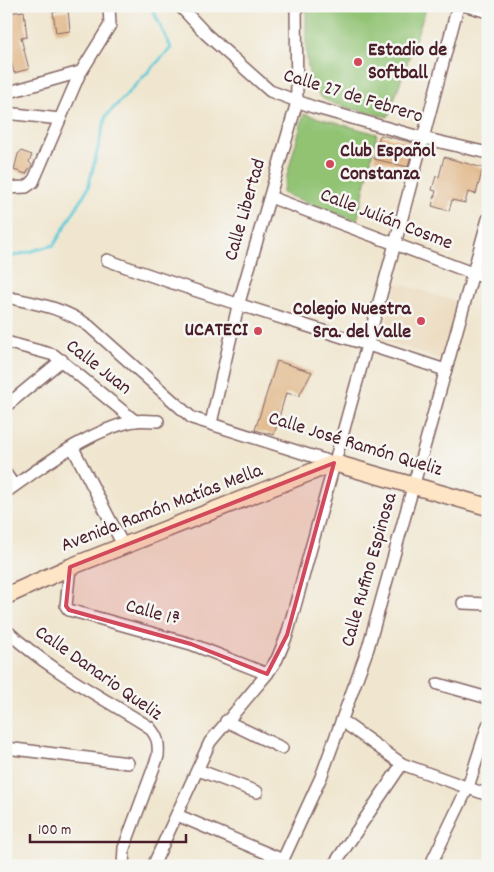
<svg xmlns="http://www.w3.org/2000/svg" width="494" height="872" font-family="Dekko,sans-serif">
	<rect width="100%" height="100%" fill="#f6f6f2"/>
	<filter id="ink" filterUnits="userSpaceOnUse"><feTurbulence type="fractalNoise" baseFrequency=".02" numOctaves="2"/><feDisplacementMap in="SourceGraphic" scale="10" xChannelSelector="R" yChannelSelector="G"/><feConvolveMatrix kernelMatrix="1 2 1 2 8 2 1 2 1" color-interpolation-filters="sRGB"/></filter>
	<filter id="wash" filterUnits="userSpaceOnUse"><feTurbulence type="fractalNoise" baseFrequency=".0096" numOctaves="4" result="noise"/><feDisplacementMap in="SourceGraphic" scale="20" xChannelSelector="R" yChannelSelector="G"/><feGaussianBlur stdDeviation="1.12" result="paint"/><feColorMatrix in="noise" values="0 0 0 0 0 0 0 0 0 0 0 0 0 0 0 0 0 1.4 0 .05"/><feComposite in="paint" operator="in"/></filter>
	<g filter="url(#wash)">
		<rect width="100%" height="100%" fill="#f0e6cf"/>
		<!-- built -->
		<polygon fill="#ebd8ba" points="397,283 461,303 444,361 382,340"/>
		<!-- green -->
		<g fill="#91c373" stroke="#6e714f">
			<path d="M306,6H427L388,117C370,112 339,108 324,99C301,85 307,30 306,6Z"/>
			<polygon points="304,114 377,134 357,221 282,193"/>
		</g>
		<g fill="none" stroke-linecap="round" stroke-linejoin="round">
			<!-- stream -->
			<polyline stroke="#5ecad7" stroke-width="3" points="6,258 54,245 88,188 106,116 171,48 151,6"/>
		</g>
		<g id="blocks">
			<!-- building -->
			<g fill="#e1b789">
				<polygon points="68,10 70,31 56,33 53,12"/>
				<polygon points="24,11 27,37 21,38 29,69 14,73 6,41 6,13"/>
				<polygon points="380,135 414,143 408,167 374,159"/>
				<polygon points="21,151 32,155 29,162 32,165 26,174 14,170 18,154"/>
				<polygon points="444,157 483,168 476,194 468,192 465,203 452,200 449,211 432,206 436,191 432,190 436,176 439,177"/>
				<polygon points="277,361 312,372 299,396 286,393 274,435 255,430"/>
			</g>
		</g>
	</g>
	<g filter="url(#ink)">
		<use href="#blocks" fill-opacity="0" stroke="#846564" stroke-width="1"/>
		<g fill="none" stroke-linecap="round" stroke-linejoin="round">
			<!-- street casing -->
			<g stroke="#846564" stroke-width="14">
				<g id="street">
					<polyline points="180,6 206,34 270,91 313,107 423,138 488,153"/>
					<polyline points="467,6 488,12"/>
					<polyline points="6,93 80,72"/>
					<polyline points="6,113 60,119"/>
					<polyline points="6,188 26,187 33,182 79,75 110,25 109,6"/>
					<polyline points="270,197 488,279"/>
					<path d="M107,260C218,301 333,332 445,370"/>
					<path d="M6,297C38,304 62,307 89,326L192,418L334,463"/>
					<polyline points="6,342 54,355 135,421"/>
					<polyline points="6,406 62,360"/>
					<polyline points="211,423 238,306 297,102 296,6"/>
					<polyline points="73,448 124,547"/>
					<polyline points="6,474 14,486"/>
					<path d="M6,492C44,465 88,431 134,421C141,420 150,421 158,421"/>
					<polyline points="70,567 66,606 69,610 191,644 267,674"/>
					<polyline points="463,603 488,604"/>
					<path d="M6,630C49,670 100,696 149,727C158,737 159,743 158,756L124,848L123,866"/>
					<polyline points="438,684 488,698"/>
					<polyline points="226,721 282,748"/>
					<polyline points="342,721 402,764 488,795"/>
					<polyline points="6,748 128,763"/>
					<polyline points="198,770 257,792"/>
					<polyline points="177,815 283,860"/>
					<polyline points="153,866 210,742 267,674 277,659 287,635 395,244 458,6"/>
					<polyline points="280,866 321,777 368,648 488,219"/>
					<polyline points="333,866 402,764"/>
					<polyline points="430,866 468,787 488,725"/>
					<polyline points="487,866 488,865"/>
				</g>
			</g>
			<!-- secondary casing -->
			<g stroke="#846564" stroke-width="19">
				<polyline id="secondary" points="6,596 70,567 334,463 488,507"/>
			</g>
			<!-- street -->
			<use href="#street" stroke="#fff" stroke-width="11"/>
			<!-- secondary -->
			<use href="#secondary" stroke="#fee5c5" stroke-width="16"/>
		</g>
	</g>
	<!-- marked area -->
	<path fill="#d1495b" fill-opacity="0.2" stroke="#d1495b" stroke-width="4" stroke-linejoin="round" d="M334,463L287,635L267,674L191,644L69,610L66,606L70,567Z"/>
	<!-- markers -->
	<g fill="#d1495b" stroke="#f6f6f2" stroke-width="2">
		<circle cx="358" cy="62" r="5"/>
		<circle cx="330" cy="164" r="5"/>
		<circle cx="421" cy="321" r="5"/>
		<circle cx="258" cy="331" r="5"/>
	</g>
	<g text-anchor="middle" dominant-baseline="central" stroke-width="5" stroke-linejoin="round" paint-order="stroke">
		<!-- poi labels -->
		<g font-size="20" font-weight="bold" fill="#4a1f2b" stroke="#f6f6f2" text-anchor="start">
			<text x="368" y="51">Estadio de<tspan x="368" dy="23">Softball</tspan></text>
			<text x="340" y="152">Club Español<tspan x="340" dy="23">Constanza</tspan></text>
			<text x="411" y="310" text-anchor="end">Colegio Nuestra<tspan x="411" dy="23">Sra. del Valle</tspan></text>
			<text x="248" y="331" text-anchor="end">UCATECI</text>
		</g>
		<!-- street labels -->
		<g font-size="20" fill="#4a1f2b" stroke="#f6f6f2">
			<text transform="translate(353 97) rotate(17)">Calle 27 de Febrero</text>
			<text transform="translate(246 210) rotate(-74)">Calle Libertad</text>
			<text transform="translate(386 220) rotate(21)">Calle Julián Cosme</text>
			<text transform="translate(98 368) rotate(38)">Calle Juan</text>
			<text transform="translate(355 445) rotate(17)">Calle José Ramón Queliz</text>
			<text transform="translate(162 509) rotate(-21)">Avenida Ramón Matías Mella</text>
			<text transform="translate(370 570) rotate(-74)">Calle Rufino Espinosa</text>
			<text transform="translate(153 614) rotate(16)">Calle 1ª</text>
			<text transform="translate(98 674) rotate(35)">Calle Danario Queliz</text>
		</g>
	</g>
	<!-- margin -->
	<rect width="494" height="872" fill="none" stroke="#f6f6f2" stroke-width="25"/>
	<!-- scale -->
	<path d="M30 834v8h156v-8" fill="none" stroke="#4a1f2b" stroke-width="2.5"/>
	<text x="38" y="834" font-size="15" fill="#4a1f2b" stroke="#f6f6f2" stroke-width="4" paint-order="stroke">100 m</text>
</svg>
